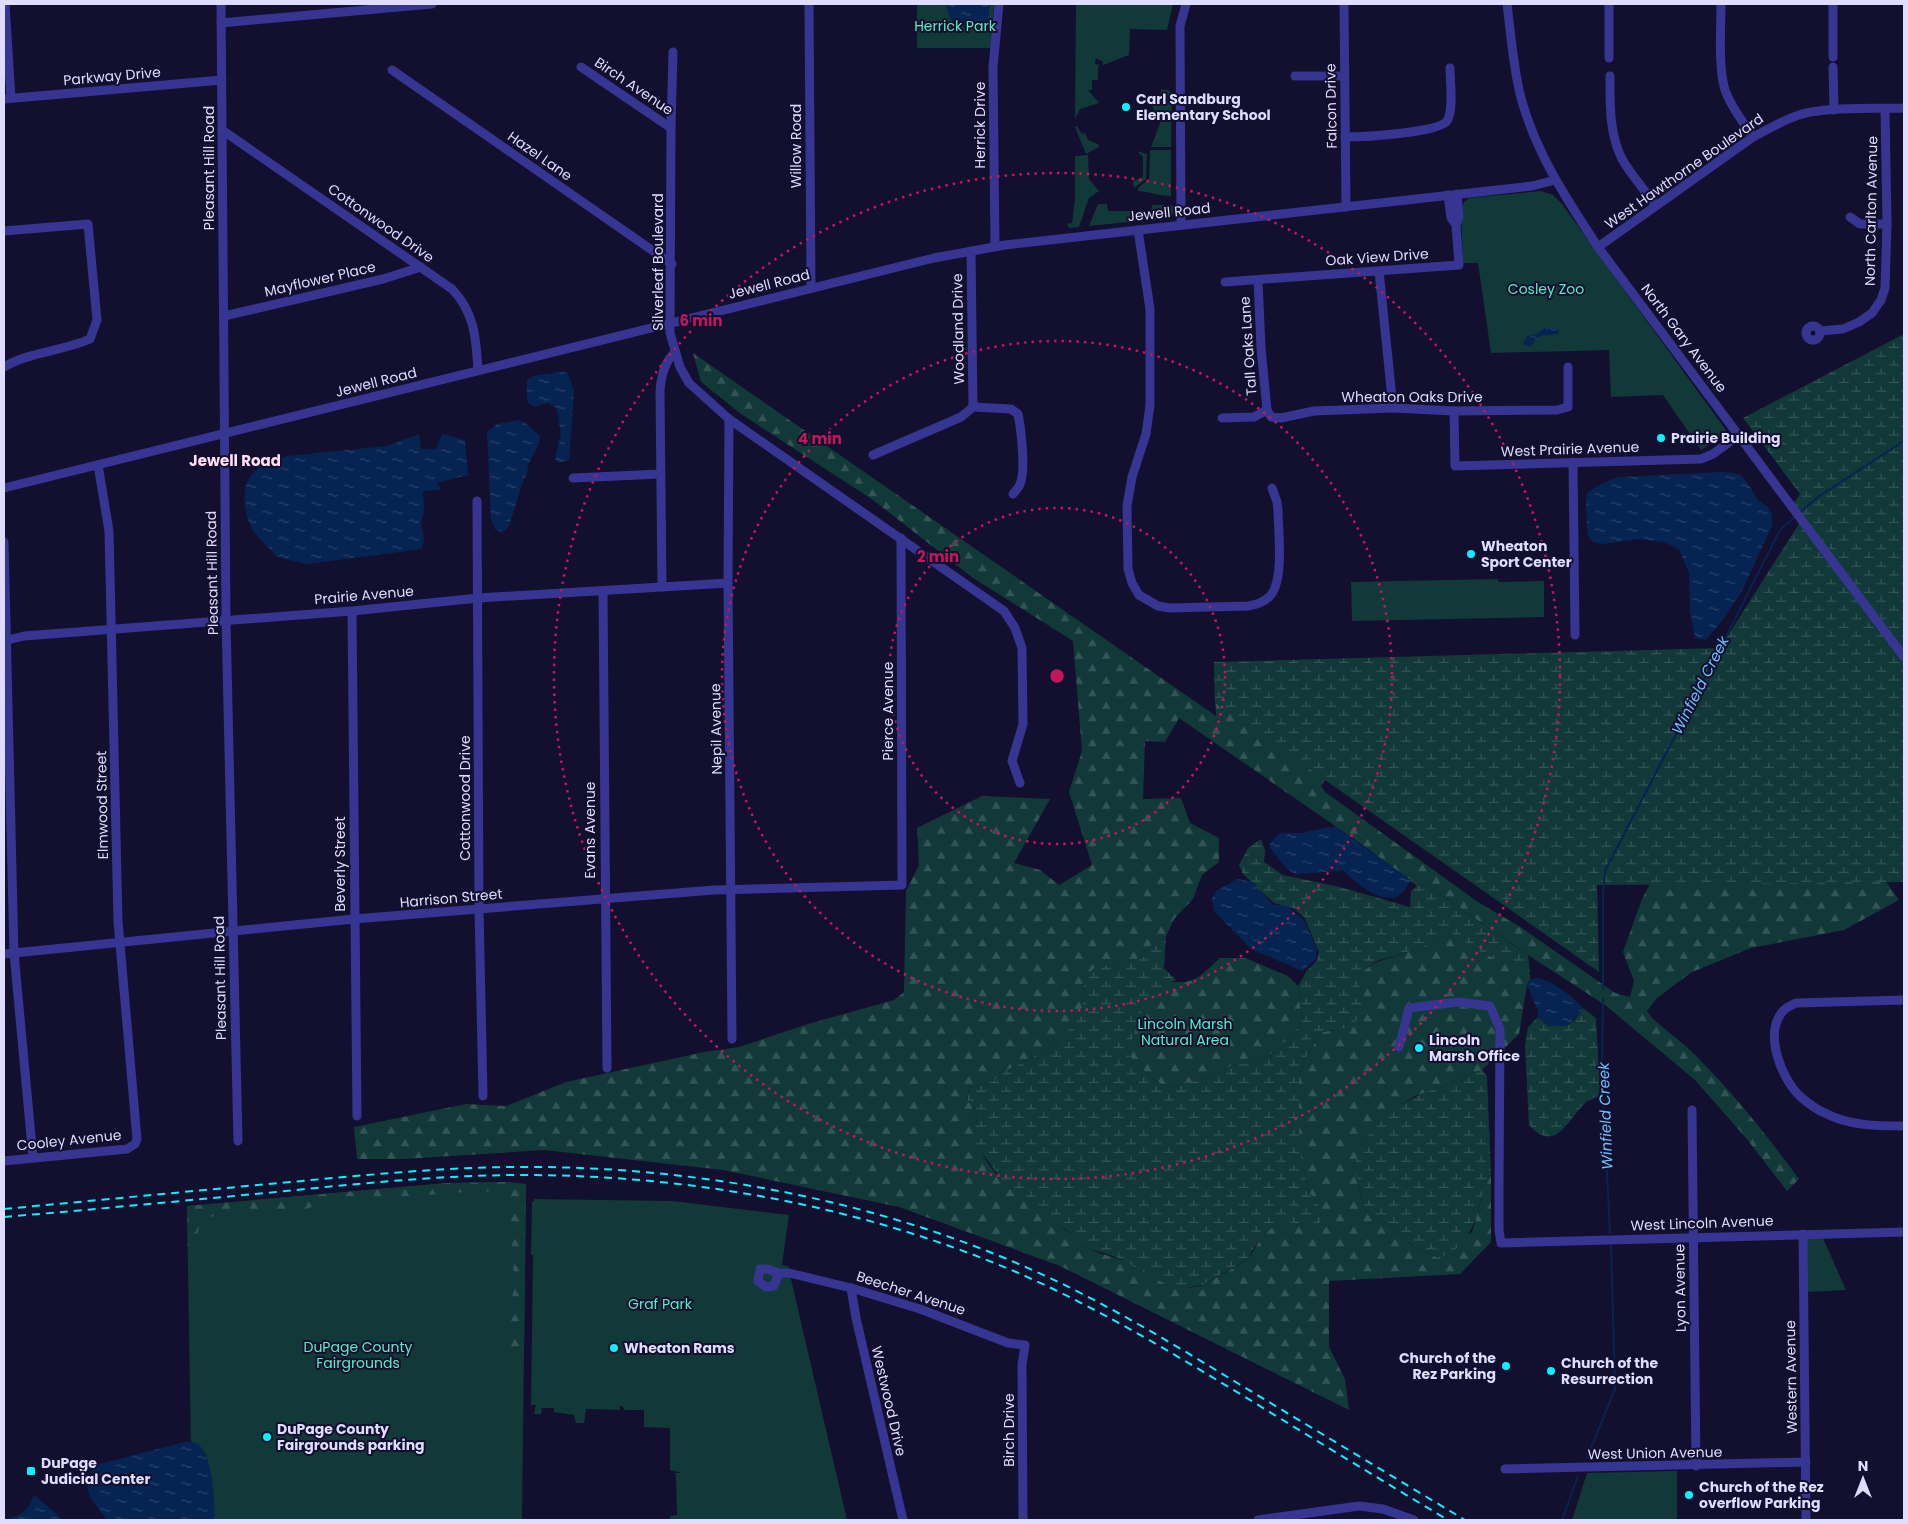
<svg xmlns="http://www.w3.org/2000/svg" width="1908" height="1524" font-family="Poppins,sans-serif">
	<defs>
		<pattern id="forest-firs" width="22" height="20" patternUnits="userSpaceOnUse" patternTransform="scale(1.25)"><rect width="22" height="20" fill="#113937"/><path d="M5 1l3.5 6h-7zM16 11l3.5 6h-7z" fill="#355"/></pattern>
		<pattern id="wetland-marsh" width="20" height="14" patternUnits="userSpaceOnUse" patternTransform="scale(1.25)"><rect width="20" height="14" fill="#113937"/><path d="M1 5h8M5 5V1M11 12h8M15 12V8" fill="none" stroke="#355"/></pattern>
		<pattern id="water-ripples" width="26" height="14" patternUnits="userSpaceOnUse" patternTransform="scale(1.25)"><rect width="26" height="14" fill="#052452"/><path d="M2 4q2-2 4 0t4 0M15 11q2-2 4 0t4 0" fill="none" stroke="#29436c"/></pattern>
	</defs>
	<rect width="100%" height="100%" fill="#130f2f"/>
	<!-- green -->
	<g fill="#113937">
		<polygon points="917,4 994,4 991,48 917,48"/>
		<polygon points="1076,4 1173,4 1167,30 1130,29 1129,55 1103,65 1103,62 1096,58 1095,64 1101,65 1098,66 1098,80 1092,80 1092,90 1088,90 1099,103 1080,109 1075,119"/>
		<polygon points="1161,89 1168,90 1172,93 1171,147 1151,147 1160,123 1148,97 1160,97"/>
		<polygon points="1077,126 1082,134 1085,133 1088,140 1098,144 1099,147 1086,154 1075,127"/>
		<path d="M1150,150H1171V196C1160,196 1150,192 1138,191V188L1149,179Z"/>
		<polygon points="1137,151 1147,154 1146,179 1134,188 1133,181 1143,177 1143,157"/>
		<polygon points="1088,155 1089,179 1099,191 1089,198 1079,227 1069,228 1067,224 1072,223 1075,199 1075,156"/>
		<polygon points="1541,191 1553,195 1562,204 1728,433 1701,450 1663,395 1611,397 1609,350 1491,353 1478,263 1463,263 1461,210 1464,202 1469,198"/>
		<polygon points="1098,204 1107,204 1108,211 1151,211 1152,205 1172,205 1175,209 1172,216 1167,218 1089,226"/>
		<polygon points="1498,579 1498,582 1544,581 1544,617 1352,621 1351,582"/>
		<polygon points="508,1182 526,1184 522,1520 195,1520 191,1451 187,1206 447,1183"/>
		<polygon points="534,1199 672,1201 789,1215 782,1265 788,1266 847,1520 670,1520 670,1516 677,1515 676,1477 675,1473 671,1473 682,1473 670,1470 670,1428 644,1427 644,1410 625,1410 622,1406 620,1406 620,1410 586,1409 584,1423 576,1423 574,1415 554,1412 554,1408 542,1408 541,1414 534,1414 536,1405 531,1405 533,1255 531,1255 532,1202 534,1201"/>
		<polygon points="1806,1236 1822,1236 1846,1290 1807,1292"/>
		<polygon points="1677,1471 1677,1520 1572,1520 1587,1473"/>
	</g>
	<!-- forest -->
	<g fill="url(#forest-firs)">
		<path d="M693,353L1216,716L1214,662L1330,772L1321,786L1325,792L1478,902L1522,928L1615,993L1630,997L1634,981L1623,952L1642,899L1654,876L1880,873L1899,900L1844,930L1751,948L1692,972L1657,998L1647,1011L1653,1019C1668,1032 1685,1044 1699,1059C1736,1096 1768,1137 1799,1179L1787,1191L1746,1138L1695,1080L1605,1005L1528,955L1435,891L1426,885L1417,886L1367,848L1179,718L1165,742L1145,741L1143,799L1181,798L1190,823L1219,838V862L1202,875L1193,899L1174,919L1166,936L1150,946L1146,956L1117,966L1108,965L1084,981L1082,1008L1071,1027L1055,1045L1004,1072L995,1080L969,1088L967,1099C975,1112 980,1118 974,1133C990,1185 1028,1199 1066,1230C1074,1236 1080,1244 1090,1249C1102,1255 1116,1257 1129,1263C1152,1275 1174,1295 1202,1285C1207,1283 1245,1262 1248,1259C1256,1249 1260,1235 1270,1229C1276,1225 1283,1224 1288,1222L1306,1227L1321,1216L1318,1202L1309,1193L1299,1149V1077L1303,1061L1322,1032L1334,1030L1363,993L1358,983L1362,972L1374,963L1417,949L1451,933C1475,947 1500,968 1529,962L1530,979L1527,985L1519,1034L1482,1070L1457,1078L1452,1084L1415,1096L1401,1105L1361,1144L1357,1180L1364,1207L1369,1213L1382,1220L1415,1248L1425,1251L1433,1256L1472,1232L1481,1200L1483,1183L1491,1175V1242L1460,1274L1329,1281V1347L1345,1379L1349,1410L1060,1266L899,1207L723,1170L544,1150L404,1159H357L354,1127L466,1104L506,1106L566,1082L704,1052L739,1047L808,1024L894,1000L904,992L906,891L919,865L917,828L982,796L1050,799L1014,863L1040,870L1059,885L1092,865L1069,792L1082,751L1073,641L973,578L873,500L741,414L701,382Z"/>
		<path d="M1220,958H1245L1288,976L1298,986L1302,1019L1296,1031L1274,1052L1261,1059L1243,1064H1235L1212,1076L1173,1087L1161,1084L1153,1078L1133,1062L1128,1052C1137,1029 1140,995 1167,983C1174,980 1179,983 1185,982C1199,980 1210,967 1220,958Z"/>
		<polygon points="508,1182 526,1184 524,1352 508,1350 514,1277 508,1192 478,1191 323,1203 306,1209 278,1212 252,1211 201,1218 195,1246 188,1254 187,1206 447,1183"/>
	</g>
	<!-- wetland -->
	<g fill="url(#wetland-marsh)">
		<polygon points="1904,334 1904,882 1597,885 1599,972 1215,703 1214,662 1720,648 1802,519 1792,506 1800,494 1743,418"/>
		<path d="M1261,839L1265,850L1264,862L1283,875L1340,887L1410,907L1411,891L1417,886L1426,885L1528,955L1529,962C1500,968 1475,948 1451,933L1417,949L1374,962L1362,972L1358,983L1363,993L1365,1012L1350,1027L1322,1032L1303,1061L1299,1077V1149L1309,1193L1318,1202L1321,1216L1319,1225L1306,1227L1288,1222L1270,1229L1257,1243L1247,1260L1202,1285L1180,1289L1162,1282L1116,1257L1090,1249L1077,1241L1067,1230L1028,1204L1003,1182L978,1147L972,1142C977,1119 981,1120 967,1099L969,1088L995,1080L1004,1072L1055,1045L1071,1027L1082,1008L1084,981L1094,968L1108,965L1117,966L1146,956L1150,946L1166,936L1164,968L1176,980C1140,993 1140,1022 1128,1052L1133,1062L1153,1078L1161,1084L1173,1087L1212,1076L1235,1064H1243L1261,1059L1274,1052L1296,1031L1302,1019L1298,986L1306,972L1317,960L1319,952L1304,917L1293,908L1274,903L1243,874L1239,865L1248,848Z"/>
		<path d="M1583,1008L1596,1018L1600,1089L1598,1096C1594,1099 1589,1099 1585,1103C1567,1121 1555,1154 1529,1125L1525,1045L1528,1027L1538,1017L1548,1026L1574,1021Z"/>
		<path d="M1482,1070L1487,1076L1491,1175C1482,1184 1484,1187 1481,1199C1475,1225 1466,1251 1437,1258L1425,1251L1415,1248L1382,1220L1369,1213L1364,1207L1355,1170L1357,1150L1383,1116L1395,1105H1401L1423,1093L1452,1084L1457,1078Z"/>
	</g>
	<!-- water -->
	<g fill="url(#water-ripples)">
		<path d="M946,4H990L988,23C979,29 958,30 951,19C948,15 947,9 946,4Z"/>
		<polygon points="1546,327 1552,327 1559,330 1558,334 1540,336 1536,339 1531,347 1523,344 1527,336 1536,334"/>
		<polygon points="567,371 574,391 569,460 558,463 555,458 561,435 557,409 548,403 534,407 527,401 527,380 533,376"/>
		<polygon points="519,420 524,422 540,436 539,443 528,465 527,474 522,484 509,526 502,533 495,529 491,519 487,432 497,424"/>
		<path d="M442,434L465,440L468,475L437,483L441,490L423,491L424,513L421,523L424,539L422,549L307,564L277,557L253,531C252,527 249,524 248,520C238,480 250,467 287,456L387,446C398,442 408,437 419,435L421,449H436Z"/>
		<polygon points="1722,472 1739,474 1747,482 1758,500 1768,507 1772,515 1772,526 1742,591 1724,618 1706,640 1695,638 1690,612 1689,573 1679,549 1664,542 1639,539 1602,544 1593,542 1588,536 1587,527 1586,499 1588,492 1603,483 1619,477"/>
		<path d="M1329,827H1336L1411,880L1405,890L1395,898C1372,898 1359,885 1342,870C1335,871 1297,875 1295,874C1285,869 1277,856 1270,848V843L1280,833H1301Z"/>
		<polygon points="1237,879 1253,882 1273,905 1286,905 1304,920 1317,949 1316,959 1302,971 1251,949 1214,911 1212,898 1216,891"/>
		<path d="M1539,978C1555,983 1572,996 1583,1008L1568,1026H1548L1538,1017V1011L1527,985L1530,979Z"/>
		<path d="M189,1441C192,1442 197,1443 199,1445C213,1456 215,1503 215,1520H107C93,1500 78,1489 95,1465Z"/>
		<path d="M34,1495L58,1515L62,1520H4C21,1515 26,1514 34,1495Z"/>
	</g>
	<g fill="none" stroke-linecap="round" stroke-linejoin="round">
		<!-- stream -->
		<g stroke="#052452" stroke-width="2">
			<polyline points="1799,513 1818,497 1904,441"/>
			<polyline points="1603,989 1603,895 1605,871 1706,676 1780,530 1796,516"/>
			<polyline points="1603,999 1602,1072 1610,1233"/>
			<polyline points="1587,1458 1615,1389 1611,1245"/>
			<polyline points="1562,1520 1578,1476"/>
		</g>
		<!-- minor -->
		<g stroke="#363592" stroke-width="9">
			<polyline points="5,4 11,98"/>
			<polyline points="221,4 226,620 238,1141"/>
			<polyline points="809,4 811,288"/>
			<polyline points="1344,4 1346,207"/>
			<path d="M1507,4C1511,35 1513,67 1521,98C1536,153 1567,200 1598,247L1904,657"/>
			<path d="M1721,4C1721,28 1718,67 1725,90C1731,107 1743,122 1753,137"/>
			<polyline points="1833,4 1833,57"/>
			<polyline points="221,23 432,4"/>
			<polyline points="673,52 671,128 670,333 680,367 689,383 729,419 1004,611 1015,628 1022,648 1023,724 1012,761 1020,783"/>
			<polyline points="1609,58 1609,4"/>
			<polyline points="581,67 671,128"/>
			<polyline points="1833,67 1834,110"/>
			<polyline points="392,70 672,264"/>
			<polyline points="1295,76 1343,76"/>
			<path d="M1610,76C1610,104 1609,133 1622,159C1631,175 1645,190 1656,206"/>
			<polyline points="4,99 222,80"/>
			<path d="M222,130L452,289C475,313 476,339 478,370"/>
			<path d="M1345,137C1362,137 1438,133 1447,121C1454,111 1450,81 1450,68"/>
			<polyline points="1448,195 1451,218 1456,225"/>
			<polyline points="1850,217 1860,224 1887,224"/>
			<polyline points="1181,225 1180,26 1186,4"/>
			<path d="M1138,230L1150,309V405L1146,434L1132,477L1127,506L1128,569L1132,583L1139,595L1158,606L1170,608L1248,606C1255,605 1264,602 1269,597C1285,582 1278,531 1278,510L1277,502L1272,488"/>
			<path d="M4,231L88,224L97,320L90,339C63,351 29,352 4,367"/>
			<polyline points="995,246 993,67 999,4"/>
			<path d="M1598,247L1753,137C1774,126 1795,113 1818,111C1846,107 1876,109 1904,108"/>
			<polyline points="971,251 973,407"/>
			<polyline points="1379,271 1393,408"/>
			<polyline points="1258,280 1261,348 1267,410"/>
			<polyline points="1225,282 1459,265 1456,225 1459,217 1457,194"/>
			<polyline points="224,316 383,279 421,267"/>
			<circle cx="1813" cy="333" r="7"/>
			<polyline points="1820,331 1843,329 1859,322 1872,313 1881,300 1885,288 1887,224 1885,109"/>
			<path d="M973,407L1011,409L1018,414C1021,428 1026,472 1020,484C1019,488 1015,491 1013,494"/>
			<polyline points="1454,411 1455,466 1701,459 1713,454 1739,435"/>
			<polyline points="1222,418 1254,417 1267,410 1271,417 1281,418 1314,411 1393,408 1454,411 1557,410 1568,407 1568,367"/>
			<polyline points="729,419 728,583 732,1039"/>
			<polyline points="873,455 961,417 973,407"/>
			<polyline points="1573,462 1575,635"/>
			<polyline points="573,478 660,474"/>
			<polyline points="4,488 934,258 1005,245 1532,186 1555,180"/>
			<polyline points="477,501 479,909 483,1096"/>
			<polyline points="4,542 14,953 33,1158"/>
			<path d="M662,587L660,391C661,378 664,361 675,353"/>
			<polyline points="603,591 607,1068"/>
			<polyline points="352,611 357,1116"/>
			<polyline points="4,641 24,636 352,611 478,598 728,583"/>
			<polyline points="4,954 354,919 714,890 902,885 901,538"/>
			<path d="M1904,1000L1796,1003C1792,1005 1786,1007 1783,1011C1763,1034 1782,1081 1802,1098C1809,1104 1817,1110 1825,1113C1849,1126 1878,1126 1904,1126"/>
			<polyline points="1399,1047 1409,1008 1458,1002 1490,1006 1500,1029 1499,1187 1499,1230 1501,1243 1904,1232"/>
			<polyline points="1692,1110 1696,1466"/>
			<polyline points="4,1161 127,1149 135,1144 137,1139 118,921 109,531 98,465"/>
			<polyline points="1803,1234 1806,1520"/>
			<polyline points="779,1273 768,1269 760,1269 758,1281 766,1287 774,1286 779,1273 789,1273 851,1288 920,1309 1008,1343 1025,1345 1022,1365 1023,1520"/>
			<polyline points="851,1288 856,1318 903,1520"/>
			<polyline points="1505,1469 1806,1462"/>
			<polyline points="1258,1520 1359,1506 1383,1509 1414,1520"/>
		</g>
		<!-- rail -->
		<g stroke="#09f0ff" stroke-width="2" stroke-dasharray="8 6" stroke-linecap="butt">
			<path d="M4,1209C99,1200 194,1191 290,1182C367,1175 444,1167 522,1167C689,1166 867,1198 1021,1265C1098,1298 1168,1341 1239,1384C1314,1429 1390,1475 1465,1520"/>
			<path d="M4,1217C98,1209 192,1200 286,1191C365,1183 444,1175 523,1175C690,1175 862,1206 1016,1272C1092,1305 1162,1347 1232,1389C1304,1433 1376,1477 1448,1520"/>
		</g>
	</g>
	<!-- distance rings -->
	<g fill="none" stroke="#c2185b" stroke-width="2.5" stroke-dasharray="2.5 5">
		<circle cx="1057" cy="676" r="168"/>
		<circle cx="1057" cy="676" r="335"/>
		<circle cx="1057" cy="676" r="503"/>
	</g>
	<!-- markers -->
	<g fill="#09f0ff" stroke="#130f2f" stroke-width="2">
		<circle cx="1126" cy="107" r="5"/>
		<circle cx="1661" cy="438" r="5"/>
		<circle cx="1471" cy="554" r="5"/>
		<circle cx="1419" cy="1048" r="5"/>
		<circle cx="614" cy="1348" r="5"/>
		<circle cx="1506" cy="1366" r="5"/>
		<circle cx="1551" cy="1371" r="5"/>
		<circle cx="267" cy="1437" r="5"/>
		<rect x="26" y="1466" width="10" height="10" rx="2.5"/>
		<circle cx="1689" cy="1495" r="5"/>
	</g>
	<g text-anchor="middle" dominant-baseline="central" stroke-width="4" stroke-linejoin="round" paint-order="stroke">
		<!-- park labels -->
		<g font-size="14" fill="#5bedc3" stroke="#130f2f">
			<text x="955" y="26">Herrick Park</text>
			<text x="1546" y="289">Cosley Zoo</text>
			<text x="1185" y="1024">Lincoln Marsh<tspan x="1185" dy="16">Natural Area</tspan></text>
			<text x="660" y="1304">Graf Park</text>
			<text x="358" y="1347">DuPage County<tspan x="358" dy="16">Fairgrounds</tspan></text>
		</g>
		<!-- street labels -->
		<g font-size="14" fill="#dfddff" stroke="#130f2f">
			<text transform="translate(112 76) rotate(-5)">Parkway Drive</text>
			<text transform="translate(634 86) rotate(34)">Birch Avenue</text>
			<text transform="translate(1331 106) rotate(-91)">Falcon Drive</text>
			<text transform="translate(980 125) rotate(-90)">Herrick Drive</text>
			<text transform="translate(796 146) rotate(-90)">Willow Road</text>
			<text transform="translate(540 156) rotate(35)">Hazel Lane</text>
			<text transform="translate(209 168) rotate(-90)">Pleasant Hill Road</text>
			<text transform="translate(1684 171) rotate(-35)">West Hawthorne Boulevard</text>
			<text transform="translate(1871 211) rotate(-89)">North Carlton Avenue</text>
			<text transform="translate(1169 212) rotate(-6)">Jewell Road</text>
			<text transform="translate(381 223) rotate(35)">Cottonwood Drive</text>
			<text transform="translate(1377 257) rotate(-4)">Oak View Drive</text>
			<text transform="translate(658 262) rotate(-90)">Silverleaf Boulevard</text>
			<text transform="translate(320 279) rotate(-13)">Mayflower Place</text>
			<text transform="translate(769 284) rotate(-14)">Jewell Road</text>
			<text transform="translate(958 329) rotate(-91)">Woodland Drive</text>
			<text transform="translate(1684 338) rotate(53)">North Gary Avenue</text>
			<text transform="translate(1248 346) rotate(-94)">Tall Oaks Lane</text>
			<text transform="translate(376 382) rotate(-14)">Jewell Road</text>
			<text x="1412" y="397">Wheaton Oaks Drive</text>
			<text transform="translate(1570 449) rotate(-2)">West Prairie Avenue</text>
			<text transform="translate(212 573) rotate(-91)">Pleasant Hill Road</text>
			<text transform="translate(364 595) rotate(-5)">Prairie Avenue</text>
			<text transform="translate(888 711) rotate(-90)">Pierce Avenue</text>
			<text transform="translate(716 729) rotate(-91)">Nepil Avenue</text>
			<text transform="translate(465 798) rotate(-90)">Cottonwood Drive</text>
			<text transform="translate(102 805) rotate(-91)">Elmwood Street</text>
			<text transform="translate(590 830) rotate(-90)">Evans Avenue</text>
			<text transform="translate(340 864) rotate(-90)">Beverly Street</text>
			<text transform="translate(451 898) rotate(-5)">Harrison Street</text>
			<text transform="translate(220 978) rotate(-91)">Pleasant Hill Road</text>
			<text transform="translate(69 1140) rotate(-6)">Cooley Avenue</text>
			<text transform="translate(1702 1223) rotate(-2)">West Lincoln Avenue</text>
			<text transform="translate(1680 1288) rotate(-91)">Lyon Avenue</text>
			<text transform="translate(911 1293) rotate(18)">Beecher Avenue</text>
			<text transform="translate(1791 1377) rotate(-91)">Western Avenue</text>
			<text transform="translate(889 1401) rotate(77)">Westwood Drive</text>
			<text transform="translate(1009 1430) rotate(-90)">Birch Drive</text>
			<text transform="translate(1655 1453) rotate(-1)">West Union Avenue</text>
		</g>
		<!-- poi labels -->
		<g font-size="14" font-weight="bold" fill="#dfddff" stroke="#130f2f" text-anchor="start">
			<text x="1136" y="99">Carl Sandburg<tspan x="1136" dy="16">Elementary School</tspan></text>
			<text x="1671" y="438">Prairie Building</text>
			<text x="1481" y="546">Wheaton<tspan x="1481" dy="16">Sport Center</tspan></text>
			<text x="1429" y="1040">Lincoln<tspan x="1429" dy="16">Marsh Office</tspan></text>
			<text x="624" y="1348">Wheaton Rams</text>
			<text x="1496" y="1358" text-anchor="end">Church of the<tspan x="1496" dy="16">Rez Parking</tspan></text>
			<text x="1561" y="1363">Church of the<tspan x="1561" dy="16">Resurrection</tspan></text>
			<text x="277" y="1429">DuPage County<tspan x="277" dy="16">Fairgrounds parking</tspan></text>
			<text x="41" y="1463">DuPage<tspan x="41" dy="16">Judicial Center</tspan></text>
			<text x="1699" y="1487">Church of the Rez<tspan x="1699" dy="16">overflow Parking</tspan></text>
		</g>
		<!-- neighbourhood labels -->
		<g font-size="15" font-weight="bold" fill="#ffdff4" stroke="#130f2f">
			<text x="235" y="460">Jewell Road</text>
		</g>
		<!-- water labels -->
		<g font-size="15" font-style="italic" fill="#6bc0ff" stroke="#130f2f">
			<text transform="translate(1700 685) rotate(-63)">Winfield Creek</text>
			<text transform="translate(1605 1116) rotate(-92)">Winfield Creek</text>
		</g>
	</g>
	<circle cx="1057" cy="676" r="8" fill="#c2185b" stroke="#130f2f" stroke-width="2.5"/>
	<g font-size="15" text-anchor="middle" font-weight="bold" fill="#c2185b" stroke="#130f2f" stroke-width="4" stroke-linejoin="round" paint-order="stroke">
		<text x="701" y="326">6 min</text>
		<text x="820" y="444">4 min</text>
		<text x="938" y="562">2 min</text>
	</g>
	<!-- border -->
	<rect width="1908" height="1524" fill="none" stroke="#dfddff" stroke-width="10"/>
	<!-- north arrow -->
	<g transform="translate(1863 1479)" stroke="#130f2f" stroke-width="4" paint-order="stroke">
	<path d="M0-4L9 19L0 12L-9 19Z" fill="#dfddff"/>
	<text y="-8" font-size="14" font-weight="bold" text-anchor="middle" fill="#dfddff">N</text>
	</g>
</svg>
